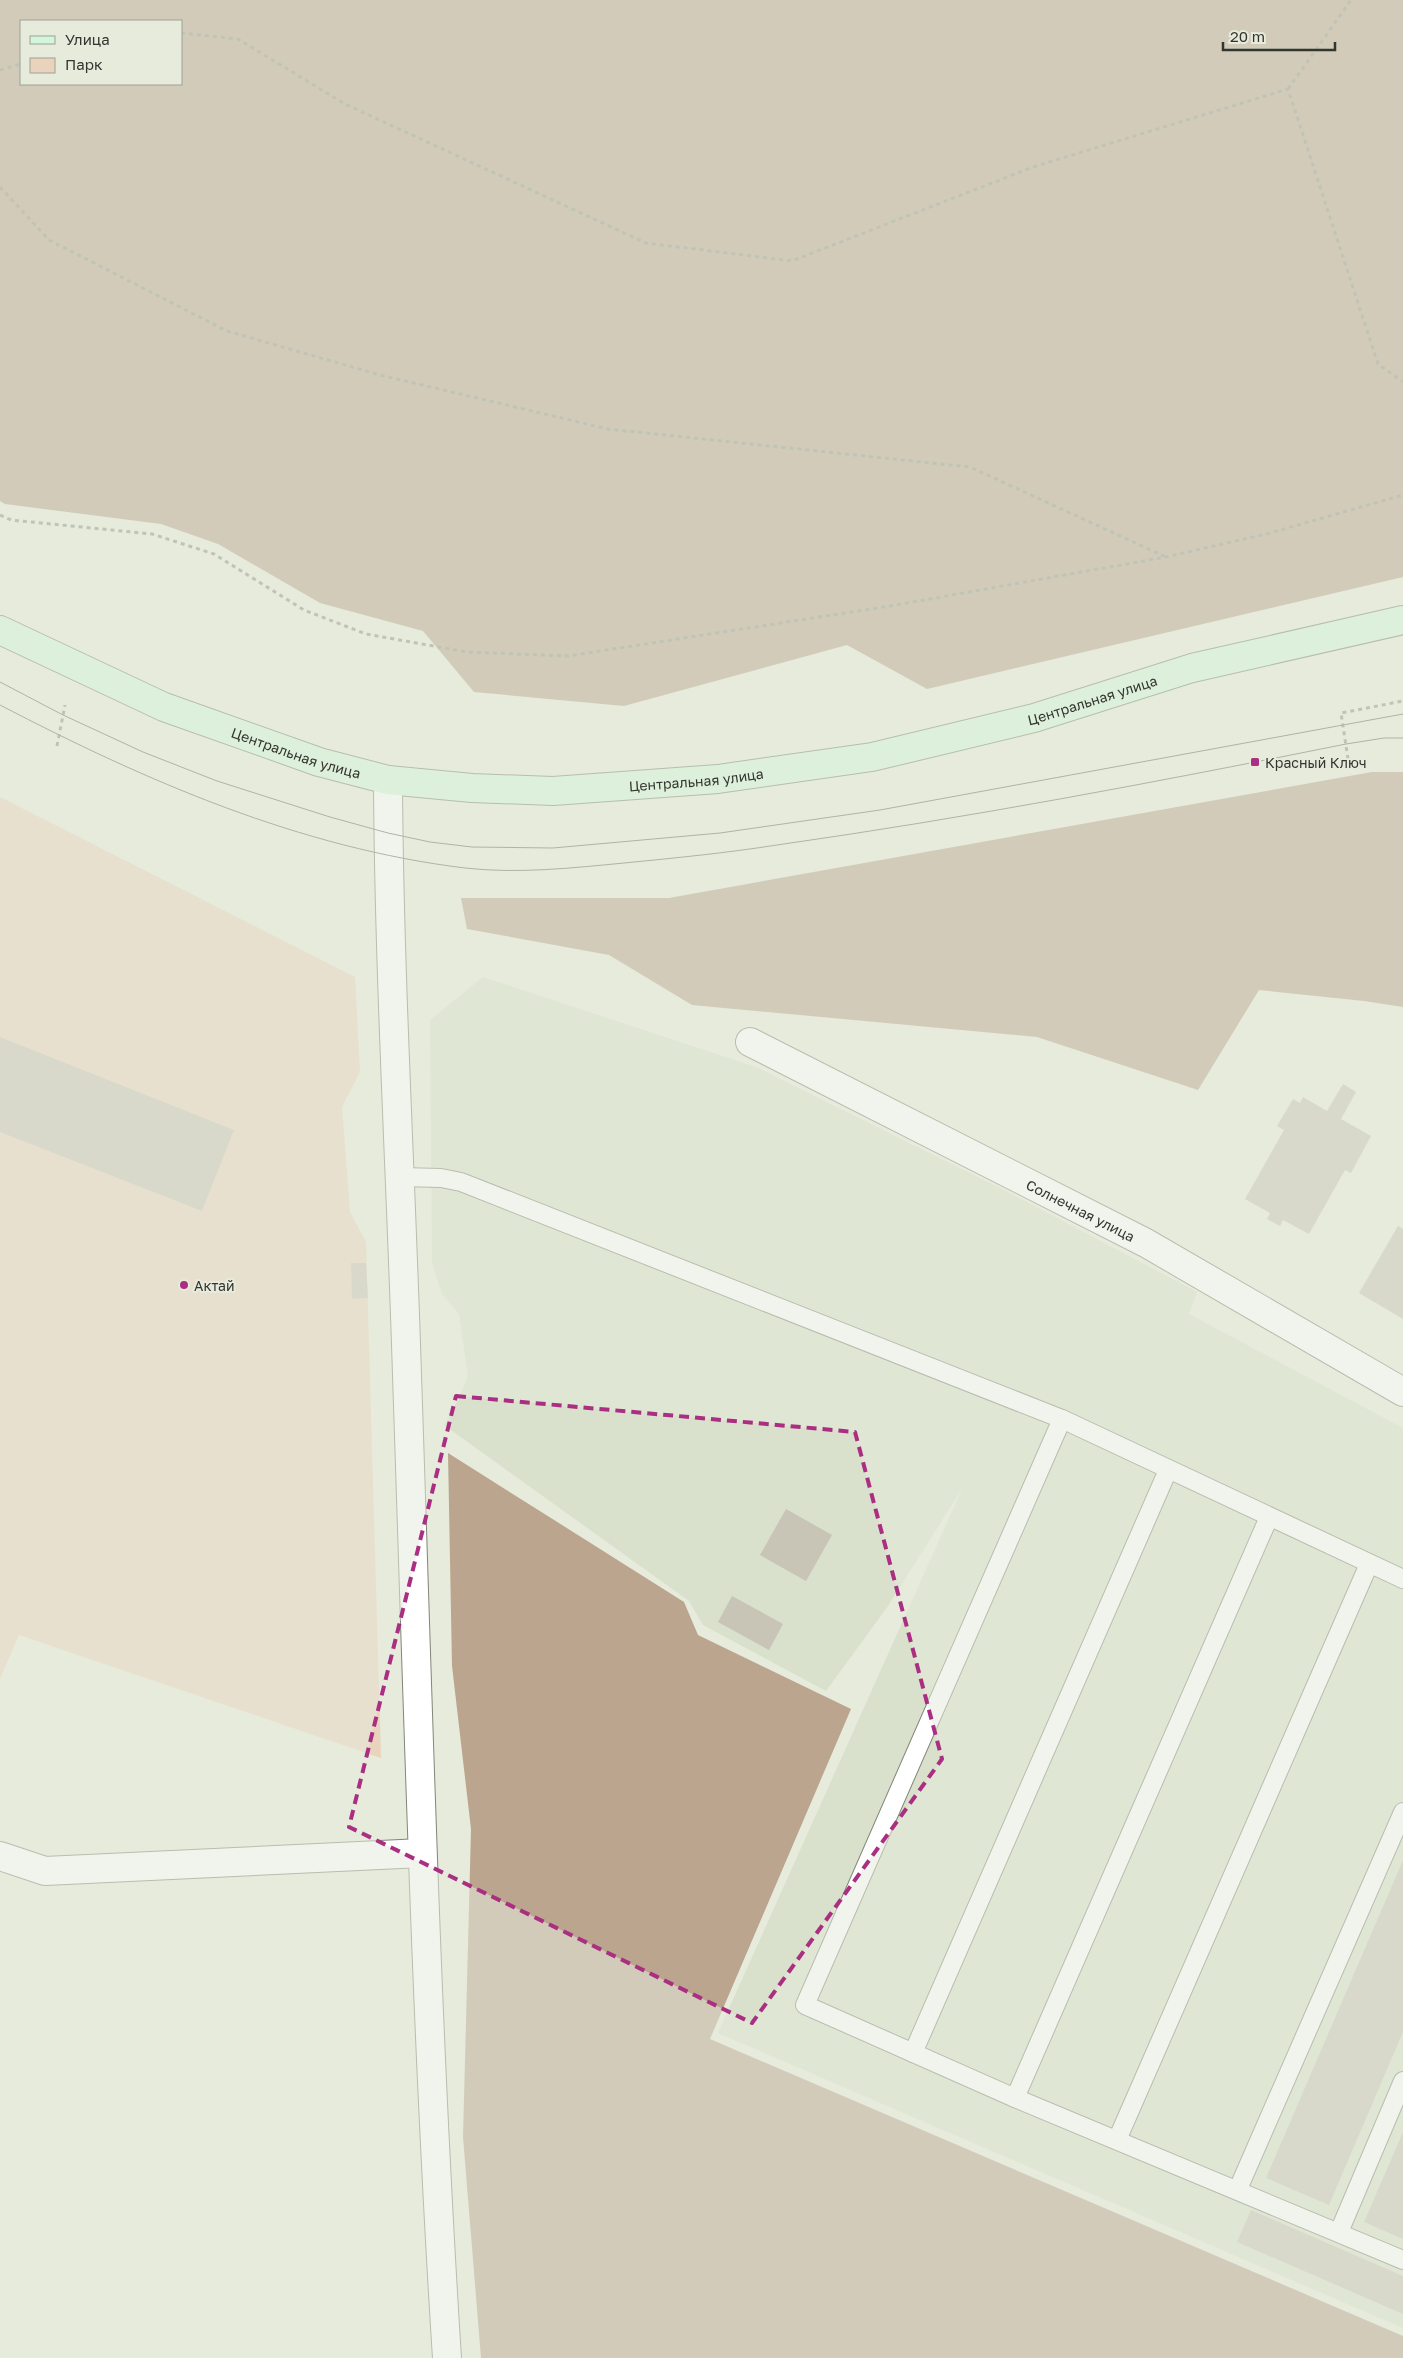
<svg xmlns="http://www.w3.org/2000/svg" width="1403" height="2358" font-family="'Golos Text',sans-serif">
	<rect width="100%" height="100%" fill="#e6ebdc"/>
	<!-- built -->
	<polygon fill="#d9e0cb" points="483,977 756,1067 1004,1190 1197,1292 1189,1314 1403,1428 1403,2328 718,2033 963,1487 888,1606 826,1691 703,1625 689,1601 444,1425 460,1396 468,1376 459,1314 442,1294 432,1263 430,1020"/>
	<!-- green -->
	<polygon fill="#ead3bd" points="0,797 355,977 360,1072 342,1107 350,1212 366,1242 381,1758 19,1635 0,1679"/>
	<!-- forest -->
	<g fill="#bba58f" fill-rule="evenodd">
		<path d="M0,0H1403V577L927,689L847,645L624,706L474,692L423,631L320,603L218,544L161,524L5,504L0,501ZM181,21V84H21V21Z"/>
		<polygon points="1372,772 1403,772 1403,1007 1364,1001 1259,990 1198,1090 1037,1037 692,1005 609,955 467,929 461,898 669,898"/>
		<polygon points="448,1453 684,1602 698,1635 851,1709 710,2039 1403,2336 1403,2358 481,2358 463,2137 471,1829 452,1666"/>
	</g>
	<!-- building -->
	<g fill="#c8c4b6">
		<polygon points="0,1037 234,1130 202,1211 0,1132"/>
		<polygon points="1343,1084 1356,1092 1341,1119 1371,1136 1351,1173 1345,1170 1309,1234 1283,1220 1280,1226 1267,1219 1270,1213 1245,1199 1284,1130 1277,1126 1293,1099 1300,1103 1303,1097 1327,1111"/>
		<polygon points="1398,1226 1403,1229 1403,1319 1359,1293"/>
		<polygon points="351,1263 366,1263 368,1298 352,1299"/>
		<polygon points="786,1509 832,1535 806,1581 760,1555"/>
		<polygon points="732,1596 783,1624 769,1650 718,1622"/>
		<polygon points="1403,1860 1403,2032 1329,2205 1266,2178"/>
		<polygon points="1403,2132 1403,2239 1364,2222"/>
		<polygon points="1251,2210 1403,2276 1403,2314 1237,2242"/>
	</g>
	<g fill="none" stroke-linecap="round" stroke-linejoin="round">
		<!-- lane casing -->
		<g stroke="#818678" stroke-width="20">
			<g id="lane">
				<polyline points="400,1177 441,1178 461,1182 1062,1419 1403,1579"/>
				<polyline points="1062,1419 805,2005 1015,2098 1403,2260"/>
				<polyline points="913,2053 1168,1470"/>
				<polyline points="1015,2098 1269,1517"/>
				<polyline points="1117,2140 1369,1564"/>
				<polyline points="1238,2189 1403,1812"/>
				<polyline points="1339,2232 1403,2081"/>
			</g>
		</g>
		<!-- street casing -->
		<g stroke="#818678" stroke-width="30">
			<g id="street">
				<path d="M388,780C389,978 401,1176 407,1375C418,1702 426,2031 447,2358"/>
				<path id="s1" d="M750,1042L1146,1243L1403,1392"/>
				<polyline points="0,1856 45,1871 422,1853"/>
			</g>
		</g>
		<!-- secondary casing -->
		<g stroke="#818678" stroke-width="30">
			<g id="secondary">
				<path id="s2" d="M0,630L164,707L319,762L388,780L472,788L553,791L718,779L872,757L1034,718L1192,668L1403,620"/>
			</g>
		</g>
		<!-- path -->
		<g stroke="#92958b" stroke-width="3" stroke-dasharray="4 4" stroke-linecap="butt">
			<polyline points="181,33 238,39 345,104 646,243 792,261 1033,167 1288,89 1378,364 1403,382"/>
			<polyline points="0,70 21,64"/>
			<polyline points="1288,89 1351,0"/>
			<polyline points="0,187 49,240 227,331 380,375 608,429 970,467 1166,557"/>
			<polyline points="0,515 11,520 152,534 214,554 304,610 366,634 467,652 568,656 890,606 1166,557 1270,533 1403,495"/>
			<polyline points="57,746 65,705"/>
			<polyline points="1348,759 1341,713 1403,701"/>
		</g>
		<!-- lane -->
		<use href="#lane" stroke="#fff" stroke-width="18"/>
		<!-- street -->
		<use href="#street" stroke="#fff" stroke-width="28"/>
		<!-- secondary -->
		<use href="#secondary" stroke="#d2f6db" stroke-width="28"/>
		<!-- tram -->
		<g stroke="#6d7067" stroke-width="1">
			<polyline points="0,682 63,715 143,752 217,781 330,817 388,833 430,842 472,847 553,848 720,833 880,810 1403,714"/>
			<path d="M0,705C146,781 300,848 465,868C518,874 572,868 624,863C675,858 726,853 777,845C967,818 1157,782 1346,744L1384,738H1403"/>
		</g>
	</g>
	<!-- marked area -->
	<path d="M0 0H1403V2358H0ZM456,1396L855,1432L942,1759L752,2023L349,1827Z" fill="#e6ebdc" fill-opacity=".55" fill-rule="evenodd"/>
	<path fill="none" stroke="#aa2e81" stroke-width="4" stroke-dasharray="10 6" stroke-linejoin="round" d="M456,1396L855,1432L942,1759L752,2023L349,1827Z"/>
	<!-- markers -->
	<g fill="#aa2e81" stroke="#e6ebdc" stroke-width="2">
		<rect x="1250" y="757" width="10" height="10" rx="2.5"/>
		<circle cx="184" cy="1285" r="5"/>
	</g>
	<g text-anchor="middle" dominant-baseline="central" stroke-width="4" stroke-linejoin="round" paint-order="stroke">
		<!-- street labels -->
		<g font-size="14" fill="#33352f" stroke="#e6ebdc">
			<text stroke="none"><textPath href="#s2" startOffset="1131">Центральная улица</textPath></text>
			<text stroke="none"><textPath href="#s2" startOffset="321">Центральная улица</textPath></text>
			<text stroke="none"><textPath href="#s2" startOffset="726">Центральная улица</textPath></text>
			<text stroke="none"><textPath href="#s1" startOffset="371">Солнечная улица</textPath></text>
		</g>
		<!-- poi labels -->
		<g font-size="14" fill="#33352f" stroke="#e6ebdc" text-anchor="start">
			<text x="1265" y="762">Красный Ключ</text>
			<text x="194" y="1285">Актай</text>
		</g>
	</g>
	<!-- legend -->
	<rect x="20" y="20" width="162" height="65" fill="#e6ebdc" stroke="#9ea297"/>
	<rect x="30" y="36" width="25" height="8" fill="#d2f6db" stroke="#9ea297"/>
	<text x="65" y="45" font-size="15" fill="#33352f">Улица</text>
	<rect x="30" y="58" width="25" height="15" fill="#ead3bd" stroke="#9ea297"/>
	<text x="65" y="70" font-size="15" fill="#33352f">Парк</text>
	<!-- scale -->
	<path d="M1223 42v8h112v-8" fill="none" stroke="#33352f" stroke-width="2.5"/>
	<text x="1230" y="42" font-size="15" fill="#33352f" stroke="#e6ebdc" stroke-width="4" paint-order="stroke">20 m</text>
</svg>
